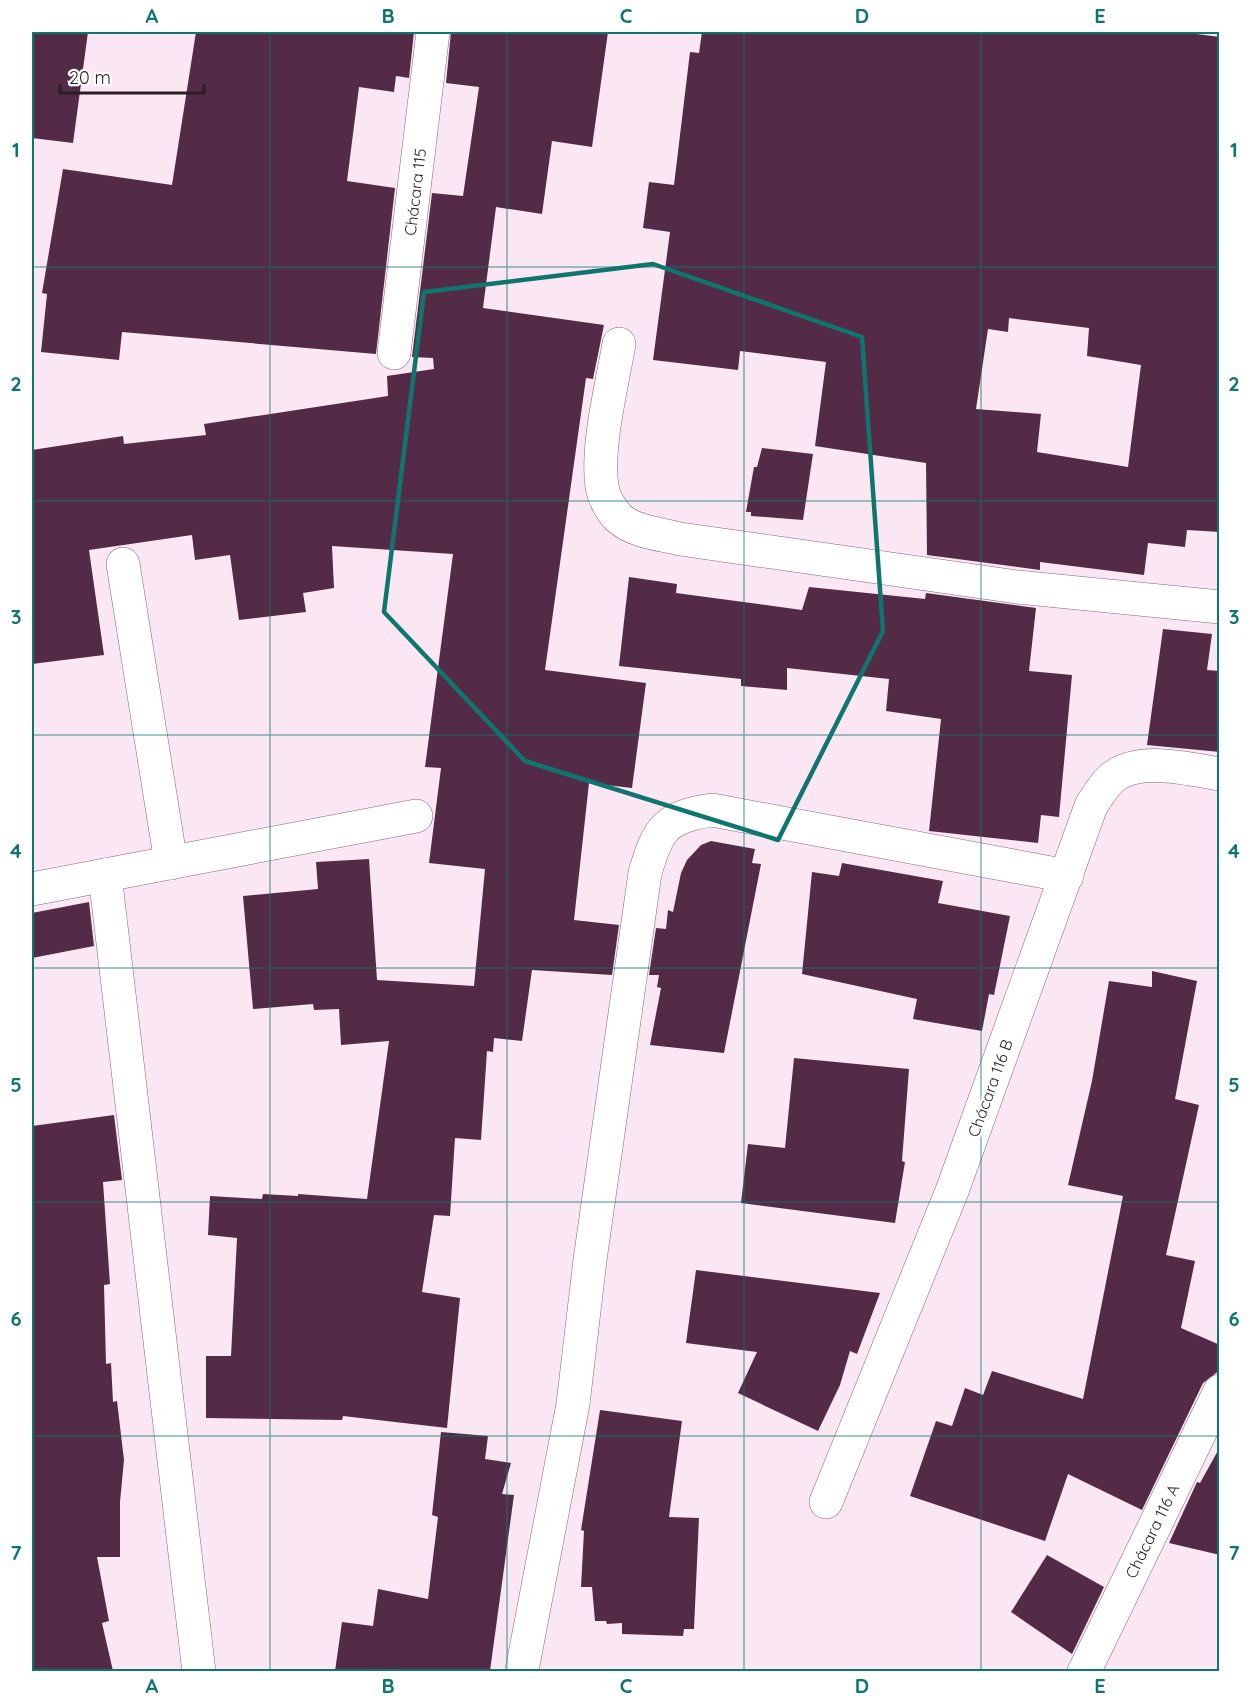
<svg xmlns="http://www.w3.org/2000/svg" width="1251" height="1703" font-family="Quicksand,sans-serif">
	<rect width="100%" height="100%" fill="#fbe7f3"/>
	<!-- building -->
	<g fill="#532b46" fill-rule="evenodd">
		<polygon points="32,32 88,32 73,143 32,138"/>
		<polygon points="196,32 414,32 409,78 396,76 394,92 359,87 347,181 395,188 376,354 122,332 119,360 41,352 47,294 42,293 63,169 172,185"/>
		<polygon points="451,32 608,32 592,147 552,141 542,214 496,207 483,308 604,325 593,379 586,378 545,670 646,683 632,788 589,783 574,920 619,925 612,975 532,970 522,1041 494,1038 493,1052 487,1051 481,1140 455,1138 450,1216 434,1215 422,1292 460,1298 447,1428 343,1416 342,1420 206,1418 206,1356 231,1356 237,1238 208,1235 210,1196 262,1199 263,1194 298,1196 298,1194 367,1199 389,1041 341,1045 339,1009 314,1010 313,1004 253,1009 243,896 318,889 316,862 369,859 377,980 474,986 485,869 429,863 441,768 425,767 453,554 332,546 334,588 303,593 306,612 239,620 230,555 195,560 192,535 89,550 104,655 32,664 32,450 123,436 124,444 206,435 204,424 388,396 387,376 434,369 433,358 412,357 432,193 463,196 479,87 446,83"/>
		<path d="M702,32H1181L1220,37V532L1187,530L1185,547L1148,543L1144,575L1040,562V570L927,555L926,463L815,446L826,362L740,351L738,370L653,360L670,232L643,228L649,182L674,185L690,52L699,53ZM1009,318L1089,328L1087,356L1141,365L1128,467L1037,452L1041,414L976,409L988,329L1008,332Z"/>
		<polygon points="762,448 813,454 803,520 751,516 751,512 746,512 754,467 757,467"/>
		<polygon points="629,577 677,584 676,593 802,610 809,587 925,599 926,593 1036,608 1029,671 1072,675 1059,817 1041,815 1038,843 929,831 941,719 886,711 889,679 787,668 787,690 741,686 741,679 619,666"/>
		<polygon points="1163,629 1212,634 1207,670 1220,671 1220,752 1147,745"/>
		<polygon points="711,841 755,849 752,863 761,864 724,1053 650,1045 661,988 657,987 659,975 649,975 656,928 666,929 668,910 673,912 681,873 687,860 701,845"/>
		<polygon points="842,863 943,881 938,903 1010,916 994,995 989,994 982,1031 913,1019 917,999 802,974 812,872 839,876"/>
		<polygon points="89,902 94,946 32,958 32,913"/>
		<polygon points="1152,971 1197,981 1175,1099 1199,1105 1166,1255 1195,1261 1181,1328 1220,1345 1220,1370 1203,1383 1142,1510 1068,1474 1045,1541 910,1496 936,1421 952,1426 965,1388 983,1395 992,1371 1083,1399 1123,1196 1068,1185 1092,1081 1109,981 1152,987"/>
		<polygon points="794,1058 909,1069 902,1161 905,1162 895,1223 741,1203 748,1144 785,1148"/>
		<polygon points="114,1115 122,1180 103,1182 110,1284 104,1285 106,1364 111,1363 113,1402 117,1401 124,1460 120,1502 120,1557 97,1557 109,1621 102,1623 113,1671 32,1671 32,1126"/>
		<polygon points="696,1270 880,1293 857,1354 850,1351 840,1385 818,1431 738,1393 757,1352 686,1343"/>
		<polygon points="600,1410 682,1421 669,1517 699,1518 694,1629 684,1629 683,1636 622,1634 622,1623 607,1624 606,1621 595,1621 592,1587 581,1587 584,1531 581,1530"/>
		<polygon points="441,1432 488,1436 485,1459 511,1463 502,1494 514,1495 490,1671 335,1671 342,1622 373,1626 378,1589 428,1599 438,1517 432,1515"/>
		<polygon points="1220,1447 1220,1555 1169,1543 1197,1482 1200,1483"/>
		<polygon points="1047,1555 1104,1587 1072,1654 1011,1612"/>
	</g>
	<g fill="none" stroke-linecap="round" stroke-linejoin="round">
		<!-- street casing -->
		<g stroke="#836678" stroke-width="34">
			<g id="street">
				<path d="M619,344C612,385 596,447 602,487C604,498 611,511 620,519C635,532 661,534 680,539L1017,587L1220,607"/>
				<polyline points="394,353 433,32"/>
				<polyline points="123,564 171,863"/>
				<polyline points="105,875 199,1672"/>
				<polyline points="32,889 416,816"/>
				<path d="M826,1502L952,1191L1091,806C1097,797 1103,786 1111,779C1136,755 1189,769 1220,774"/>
				<path d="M522,1670L573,1404L590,1260L645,873C658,829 665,817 712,810L1067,876"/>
				<polyline points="1084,1672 1220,1391"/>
			</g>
		</g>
		<!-- street -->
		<use href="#street" stroke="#fff" stroke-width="33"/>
	</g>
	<!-- marked area -->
	<path fill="none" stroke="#0f766e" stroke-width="4.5" stroke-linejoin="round" d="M653,264L862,337L883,631L778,840L525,761L384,612L424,292Z"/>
	<!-- grid -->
	<path fill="none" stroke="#0f766e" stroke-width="1.5" stroke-opacity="0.55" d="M270,32V1672M507,32V1672M744,32V1672M981,32V1672M32,267H1220M32,501H1220M32,735H1220M32,968H1220M32,1202H1220M32,1436H1220"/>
	<g text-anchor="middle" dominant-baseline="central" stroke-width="6" stroke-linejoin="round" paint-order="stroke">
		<!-- street labels -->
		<g font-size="16" fill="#2a1e26" stroke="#fff">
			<text transform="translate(415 192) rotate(-83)">Chácara 115</text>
			<text transform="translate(990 1088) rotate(-70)">Chácara 116 B</text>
			<text transform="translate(1152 1531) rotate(-64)">Chácara 116 A</text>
		</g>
	</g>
	<!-- border -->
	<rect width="1251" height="1703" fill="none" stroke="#ffffff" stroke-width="66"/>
	<!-- scale -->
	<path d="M60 84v9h144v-9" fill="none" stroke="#2a1e26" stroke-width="3"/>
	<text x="69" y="84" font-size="18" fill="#2a1e26" stroke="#ffffff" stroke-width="4.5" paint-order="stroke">20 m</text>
	<rect x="33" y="33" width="1185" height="1637" fill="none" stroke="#0f766e" stroke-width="2"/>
	<g font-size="20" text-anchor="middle" font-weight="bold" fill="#0f766e">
		<text x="152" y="23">A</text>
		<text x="388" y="23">B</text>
		<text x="626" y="23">C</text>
		<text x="862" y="23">D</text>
		<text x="1100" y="23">E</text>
		<text x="16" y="157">1</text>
		<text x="1234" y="157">1</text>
		<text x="16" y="391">2</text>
		<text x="1234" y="391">2</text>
		<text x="16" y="624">3</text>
		<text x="1234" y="624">3</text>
		<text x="16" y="858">4</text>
		<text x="1234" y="858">4</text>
		<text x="16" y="1092">5</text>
		<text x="1234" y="1092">5</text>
		<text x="16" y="1326">6</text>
		<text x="1234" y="1326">6</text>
		<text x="16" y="1560">7</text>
		<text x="1234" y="1560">7</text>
		<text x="152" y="1693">A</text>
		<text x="388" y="1693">B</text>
		<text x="626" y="1693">C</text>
		<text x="862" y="1693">D</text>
		<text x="1100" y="1693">E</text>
	</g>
</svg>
